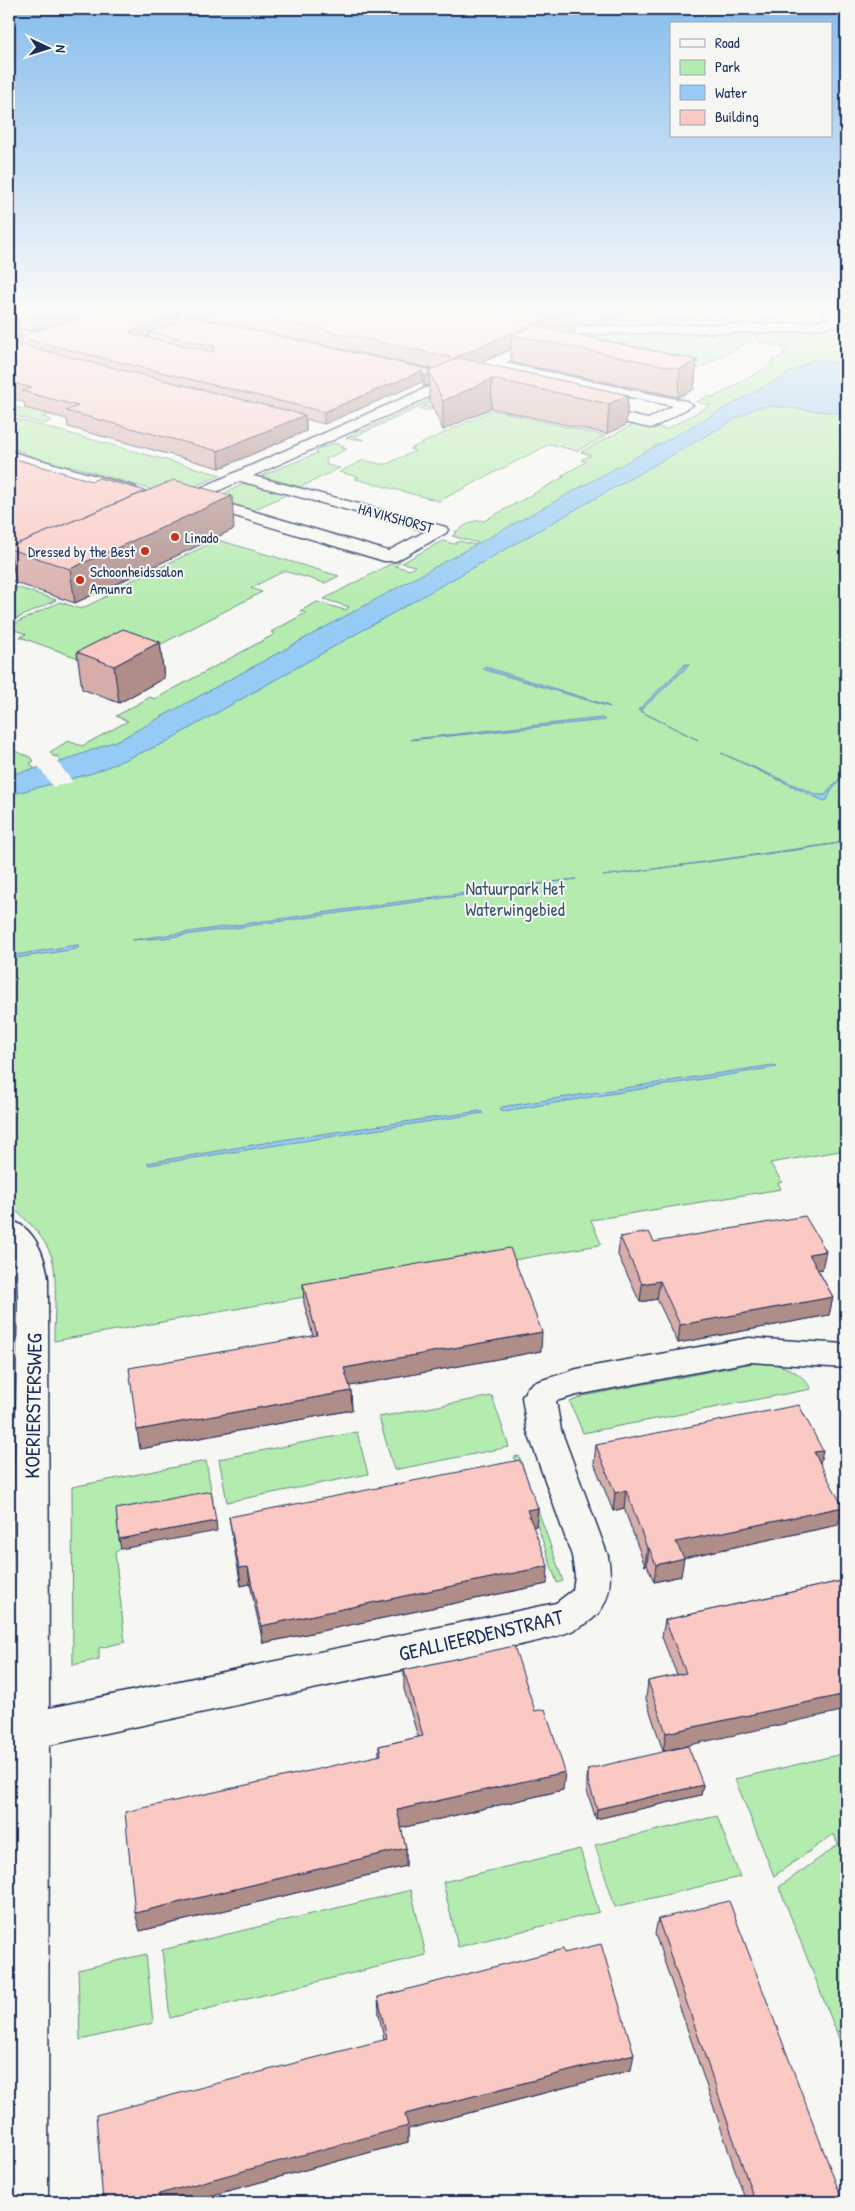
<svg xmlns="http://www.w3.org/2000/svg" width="855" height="2211" font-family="'Patrick Hand',sans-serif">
	<rect width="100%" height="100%" fill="#f6f6f2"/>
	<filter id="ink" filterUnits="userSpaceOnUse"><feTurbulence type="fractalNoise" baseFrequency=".02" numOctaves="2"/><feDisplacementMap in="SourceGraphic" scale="10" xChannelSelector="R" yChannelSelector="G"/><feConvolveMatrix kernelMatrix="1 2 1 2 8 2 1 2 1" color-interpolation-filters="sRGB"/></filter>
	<g filter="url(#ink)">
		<!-- green -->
		<g fill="#b4ebae" stroke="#688d86">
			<polygon points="639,310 666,310 666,319 616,320"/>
			<polygon points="670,310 694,310 715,318 670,319"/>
			<polygon points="701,310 721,310 766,318 719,318"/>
			<polygon points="742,319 752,321 751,319 772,319 796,323 601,327 613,321 636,321 637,323 645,323 644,321 688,320 690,322 698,322 698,320"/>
			<path d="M846,324V1160L840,1151L770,1163L782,1182L778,1183L781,1189L591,1220L601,1244L599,1245L54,1341C54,1317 57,1291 54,1267C51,1243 28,1219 9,1206V749L30,757L34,761L30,763L35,769L61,762L57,756L54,757L50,752L68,741L82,746L128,721L116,716L150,697L155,699L275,634L271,632L306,613L300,611L317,602L345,610L349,607L324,599L396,561L400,562L395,566L410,570L415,566L402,563L442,541L454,544L460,541L475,545L478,543L452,536L457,533L455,532C464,527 474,518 484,521L564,477L561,476L586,462L581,460L591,455L581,452L636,423L666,429L707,407L710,405L696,402L708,396L714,397L773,364L770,362L786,354L782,352L789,349L758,342L753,333L815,330Z"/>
			<polygon points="748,333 752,341 671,382 578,335"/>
			<polygon points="459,387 454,392 423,406 433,408 429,411 418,408 354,437 364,440 346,438"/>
			<polygon points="9,405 23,409 76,405 43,417 52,420 44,424 9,414"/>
			<polygon points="493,410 605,436 577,451 550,444 439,501 355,479 359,477 339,472 364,460 379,464 387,464 415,451 410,449"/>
			<polygon points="9,417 221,475 173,496 72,466 63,467 24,455 24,452 9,448"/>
			<polygon points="334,443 345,446 341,448 347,449 326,459 327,465 340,468 301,487 261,476 317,453 315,451"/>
			<polygon points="247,482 290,493 251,511 211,500"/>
			<polygon points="218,540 339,576 325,583 284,571 251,588 262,592 111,670 20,637 26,634 9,628 9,626 60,602 81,609 107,596 103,594"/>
			<polygon points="13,586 56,600 9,622 9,588"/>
			<polygon points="9,1266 13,1295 9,1450"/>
			<path d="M759,1362C779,1363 801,1370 811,1389L583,1433L570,1402L583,1396Z"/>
			<polygon points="492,1396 509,1447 394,1470 379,1417"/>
			<polygon points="357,1432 368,1474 227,1502 219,1459"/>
			<polygon points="519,1456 563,1581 557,1583 514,1457"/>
			<polygon points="206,1461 213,1501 118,1519 121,1549 115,1552 125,1642 99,1648 99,1659 73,1665 72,1487"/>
			<polygon points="846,1753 846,2056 779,1887 838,1845 834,1834 774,1876 735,1779"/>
			<polygon points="717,1816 740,1877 615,1907 595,1845"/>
			<polygon points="580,1849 599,1912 458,1947 443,1882"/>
			<polygon points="411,1890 426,1955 170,2018 162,1950"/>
			<polygon points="146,1954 153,2023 80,2040 78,1970"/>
		</g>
		<!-- water -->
		<g fill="#95cbf4" stroke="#648db8">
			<polygon points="813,360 846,364 846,414 769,406 755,408 162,744 93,773 9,795 9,775 58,763 121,739"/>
			<polygon points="686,664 689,665 641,710 644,713 698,740 638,710"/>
			<polygon points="485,667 604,704 610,707 486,670 483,668"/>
			<polygon points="602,718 605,720 411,740 412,739"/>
			<polygon points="721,753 817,795 825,795 846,771 846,774 831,791 827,800 824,801"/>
			<polygon points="846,842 796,850 603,876"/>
			<polygon points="576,879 164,938 132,940 434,897"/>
			<polygon points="77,945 80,946 77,949 9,959 9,956"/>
			<polygon points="773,1065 777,1067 504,1111 500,1109 502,1107"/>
			<polygon points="480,1111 483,1113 149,1165 147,1163 288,1139"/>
		</g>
		<!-- pier -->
		<polygon fill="#f6f6f2" points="56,761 58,763 73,782 53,787 38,766"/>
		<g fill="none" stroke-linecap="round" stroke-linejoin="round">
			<!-- lane casing -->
			<g stroke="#1b2f5e" stroke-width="4">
				<g id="lane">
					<polygon points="227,310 235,310 144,342 144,345 133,343"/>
					<polygon points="9,327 39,335 40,336 37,338 9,331"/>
				</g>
			</g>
			<!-- street casing -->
			<g stroke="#1b2f5e" stroke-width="3">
				<g id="street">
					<polygon points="107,310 124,310 122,313 9,349 9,341"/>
					<polygon points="136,310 157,310 221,323 227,327 221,331 142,314"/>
					<path d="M820,310H834L843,317L842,322L836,326L788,332L569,334L505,363L686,401L693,405L655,427L650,428L589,414L582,410L589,406L648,419L673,406L493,368L253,476L446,527L448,530L446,533L396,561H384L192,503L175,510L169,508L167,505L169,502L563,327L788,324L831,319ZM240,481L426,531L388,551L205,497Z"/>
					<polygon points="9,451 135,487 138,490 135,493 130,495 9,460"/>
					<polygon points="49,554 55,555 57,559 55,563 9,582 9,571"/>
					<path d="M9,1220C34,1226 45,1255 48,1279L49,1708L556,1603L573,1590L575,1576L572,1556L527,1430L522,1397L527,1388L533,1383L577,1369L749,1338L846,1344V1368L749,1362L577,1395L556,1401L561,1430L608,1556C620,1625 575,1632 520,1645L49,1745L48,2202H9V1761L18,1300L17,1270L9,1249Z"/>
				</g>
			</g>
			<!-- lane -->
			<use href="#lane" fill="#f6f6f2" fill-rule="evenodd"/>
			<!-- street -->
			<use href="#street" fill="#f6f6f2" fill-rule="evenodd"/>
		</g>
		<!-- wall -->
		<g fill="#d7ada9" stroke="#1b2f5e" fill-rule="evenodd">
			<polygon points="9,310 104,310 33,331 19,328 20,336 9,339"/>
			<path d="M166,310H635L602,324H574V334L697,360L694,389L678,397L511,362V349L479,363L628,395L626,425L607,434L491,408L443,430L429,400V385L424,387L422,382L324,424L306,419V431L220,468L68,427L67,419L25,408L24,402L9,398V342L18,344L17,337L180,321L432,369L212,320L211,314L199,318ZM564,311V312L549,319L548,317ZM150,335V338L145,337Z"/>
			<polygon points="9,457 234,529 75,603 16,583 13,567 9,569"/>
			<polygon points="160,642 164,678 119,703 82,689 77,652"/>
			<polygon points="620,1237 822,1269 818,1270 833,1297 829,1315 678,1343 657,1299 640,1302 618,1255"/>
			<polygon points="303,1284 541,1351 349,1386 351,1391 352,1410 140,1449 313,1336 304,1303"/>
			<polygon points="596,1445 820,1464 838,1525 683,1558 681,1576 654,1582 647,1565 645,1566 624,1508 613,1511 594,1463"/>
			<polygon points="538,1508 536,1526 533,1527 547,1584 263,1643 250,1584 241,1586 232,1535 229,1517"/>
			<polygon points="846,1580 663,1751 646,1699 648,1681 677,1675 662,1637 665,1620"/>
			<polygon points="404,1670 535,1711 563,1790 401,1828 406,1848 406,1866 140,1931 379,1755 379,1746 418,1737 404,1689"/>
			<polygon points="588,1769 703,1785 701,1795 596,1819 587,1791 587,1779"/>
			<polygon points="658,1919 843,2202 746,2202 655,1934"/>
			<polygon points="564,1953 631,2070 408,2129 408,2142 187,2202 103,2202 384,2040 379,2014 378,1997"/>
		</g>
		<!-- shaded-wall -->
		<g fill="#af8d89" stroke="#1b2f5e">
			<polygon points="54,310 104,310 33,331 31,316"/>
			<polygon points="199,310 211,310 211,314 199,318"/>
			<polygon points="541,310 565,310 564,311 541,319"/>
			<polygon points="574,310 575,310 574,336 512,335 511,349 454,374 454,358 549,317 549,320"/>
			<polygon points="603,310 635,310 602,324"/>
			<polygon points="179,314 180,324 150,332 150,335 132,341 131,331"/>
			<polygon points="18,320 20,336 9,339 9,323"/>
			<polygon points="697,360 694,389 678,397 680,369"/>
			<polygon points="422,371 422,382 324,424 324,412"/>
			<polygon points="429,374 429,385 424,387 424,376"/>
			<polygon points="492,379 491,408 443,430 443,401"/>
			<polygon points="628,395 626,425 607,434 609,404"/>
			<polygon points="305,415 306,431 220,468 218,451"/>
			<polygon points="232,496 234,529 75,603 70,569"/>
			<polygon points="9,555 11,555 13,567 9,569"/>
			<polygon points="160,642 164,678 119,703 114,666"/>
			<polygon points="826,1251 822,1269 805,1273 809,1254"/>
			<polygon points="660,1281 657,1299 640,1302 642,1284"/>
			<polygon points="833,1297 829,1315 678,1343 680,1325"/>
			<polygon points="542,1332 541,1351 345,1387 344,1368"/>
			<polygon points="351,1391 352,1410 140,1449 137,1430"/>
			<polygon points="823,1451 819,1468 814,1452"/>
			<polygon points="626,1490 624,1508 613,1511 615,1493"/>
			<polygon points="843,1507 838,1525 673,1560 676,1542"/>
			<polygon points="538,1508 536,1526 526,1528 527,1510"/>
			<polygon points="216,1521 217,1531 121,1549 119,1539"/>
			<polygon points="647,1548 649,1548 647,1565 645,1566"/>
			<polygon points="684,1558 681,1576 654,1582 656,1565"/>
			<polygon points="548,1566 547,1584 263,1643 261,1626"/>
			<polygon points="248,1567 250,1584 241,1586 239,1568"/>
			<polygon points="846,1694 846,1710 663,1751 666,1733"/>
			<polygon points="565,1772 563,1790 397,1829 397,1810"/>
			<polygon points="703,1785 701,1795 596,1819 597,1809"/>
			<polygon points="406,1848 406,1866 140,1931 135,1913"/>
			<polygon points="634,2054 631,2070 408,2129 408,2142 187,2202 159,2202 159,2194 405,2114"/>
		</g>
		<!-- building -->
		<g fill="#fac9c4" stroke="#1b2f5e">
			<polygon points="9,310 54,310 31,316 9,311"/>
			<polygon points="105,310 160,310 179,314 131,331 131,334 214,352 214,346 150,332 192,317 432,370 429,371 429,374 424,376 422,371 324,412 17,337"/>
			<polygon points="231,310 509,310 549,317 454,358"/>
			<polygon points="570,310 574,310 534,326 697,360 680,369 512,335"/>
			<polygon points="9,318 18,320 9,323"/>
			<polygon points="9,342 305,415 218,451 66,411 78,406 22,391 32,388 9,382"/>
			<polygon points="458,358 628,395 609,404 492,379 443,401 429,371"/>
			<polygon points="9,457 92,481 99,478 146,491 9,547 11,555 9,555"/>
			<polygon points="174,480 232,496 70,569 10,549 9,547"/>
			<polygon points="123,629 160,642 114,666 77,652"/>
			<polygon points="805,1216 826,1251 809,1254 833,1297 680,1325 660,1281 642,1284 620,1237 649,1232 654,1242"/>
			<polygon points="510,1248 542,1332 344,1368 351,1391 137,1430 129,1368 317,1335 303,1284"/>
			<polygon points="799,1405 823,1451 814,1452 843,1507 676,1542 684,1558 656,1565 649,1548 647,1548 626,1490 615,1493 596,1445"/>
			<polygon points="520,1460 538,1508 527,1510 548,1566 261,1626 248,1567 239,1568 229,1517"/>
			<polygon points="211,1491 216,1521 119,1539 116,1509"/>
			<polygon points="846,1580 846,1694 666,1733 648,1681 686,1673 665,1620"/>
			<polygon points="514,1646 535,1711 545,1709 565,1772 397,1810 406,1848 135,1913 125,1812 381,1755 379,1746 423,1736 404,1670"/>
			<polygon points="688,1746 703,1785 597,1809 588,1781 588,1769"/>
			<polygon points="729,1901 843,2202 755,2202 658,1919"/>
			<polygon points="601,1944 634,2054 405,2114 408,2126 159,2194 159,2202 103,2202 96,2115 387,2039 378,1997 563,1949 564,1953"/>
		</g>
	</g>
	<!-- sky -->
	<linearGradient id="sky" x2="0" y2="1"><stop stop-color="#87bded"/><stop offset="0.5" stop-color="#fbfbf9"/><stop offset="1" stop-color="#fbfbf9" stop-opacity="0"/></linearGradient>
	<rect width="855" height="619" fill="url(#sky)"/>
	<!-- markers -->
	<g fill="#c8321e" stroke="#f6f6f2" stroke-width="2">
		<circle cx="175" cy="537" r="5"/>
		<circle cx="145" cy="551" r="5"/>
		<circle cx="80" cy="580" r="5"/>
	</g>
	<g text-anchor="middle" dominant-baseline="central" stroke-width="4" stroke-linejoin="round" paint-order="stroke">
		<!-- far-street labels -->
		<g font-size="15" fill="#1b2f5e" stroke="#f6f6f2">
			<text transform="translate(396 518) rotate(15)">HAVIKSHORST</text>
		</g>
		<!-- far-poi labels -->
		<g font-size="15" fill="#1b2f5e" stroke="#f6f6f2" text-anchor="start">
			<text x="185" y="537">Linado</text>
			<text x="135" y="551" text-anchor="end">Dressed by the Best</text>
			<text x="90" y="571">Schoonheidssalon<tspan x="90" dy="17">Amunra</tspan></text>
		</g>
		<!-- park labels -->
		<g font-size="18" fill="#3a556e" stroke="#f6f6f2">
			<text x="515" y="888">Natuurpark Het<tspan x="515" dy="21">Waterwingebied</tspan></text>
		</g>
		<!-- near-street labels -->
		<g font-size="21" fill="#1b2f5e" stroke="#f6f6f2">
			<text transform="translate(33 1406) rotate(-89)">KOERIERSTERSWEG</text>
			<text transform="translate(481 1635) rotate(-13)">GEALLIEERDENSTRAAT</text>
		</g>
	</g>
	<!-- margin -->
	<rect width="855" height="2211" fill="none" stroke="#f6f6f2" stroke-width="30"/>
	<rect x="15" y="15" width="825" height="2181" fill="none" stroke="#1b2f5e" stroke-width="2" filter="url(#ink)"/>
	<!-- legend -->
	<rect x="670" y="22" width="162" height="115" fill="#f6f6f2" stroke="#9ea6b7"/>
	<rect x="680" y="39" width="25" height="8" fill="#f6f6f2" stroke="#9ea6b7"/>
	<text x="715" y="48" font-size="15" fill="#1b2f5e">Road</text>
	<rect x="680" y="60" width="25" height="15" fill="#b4ebae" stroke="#9ea6b7"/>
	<text x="715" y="72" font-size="15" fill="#1b2f5e">Park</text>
	<rect x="680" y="85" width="25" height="15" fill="#95cbf4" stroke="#9ea6b7"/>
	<text x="715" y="98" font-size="15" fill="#1b2f5e">Water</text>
	<rect x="680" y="110" width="25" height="15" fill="#fac9c4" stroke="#9ea6b7"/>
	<text x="715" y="122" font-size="15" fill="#1b2f5e">Building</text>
	<!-- north arrow -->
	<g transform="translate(48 48) rotate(94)" stroke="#f6f6f2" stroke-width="4" paint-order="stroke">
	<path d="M0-4L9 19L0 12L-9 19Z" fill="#1b2f5e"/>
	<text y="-8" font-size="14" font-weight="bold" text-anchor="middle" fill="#1b2f5e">N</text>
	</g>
</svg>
